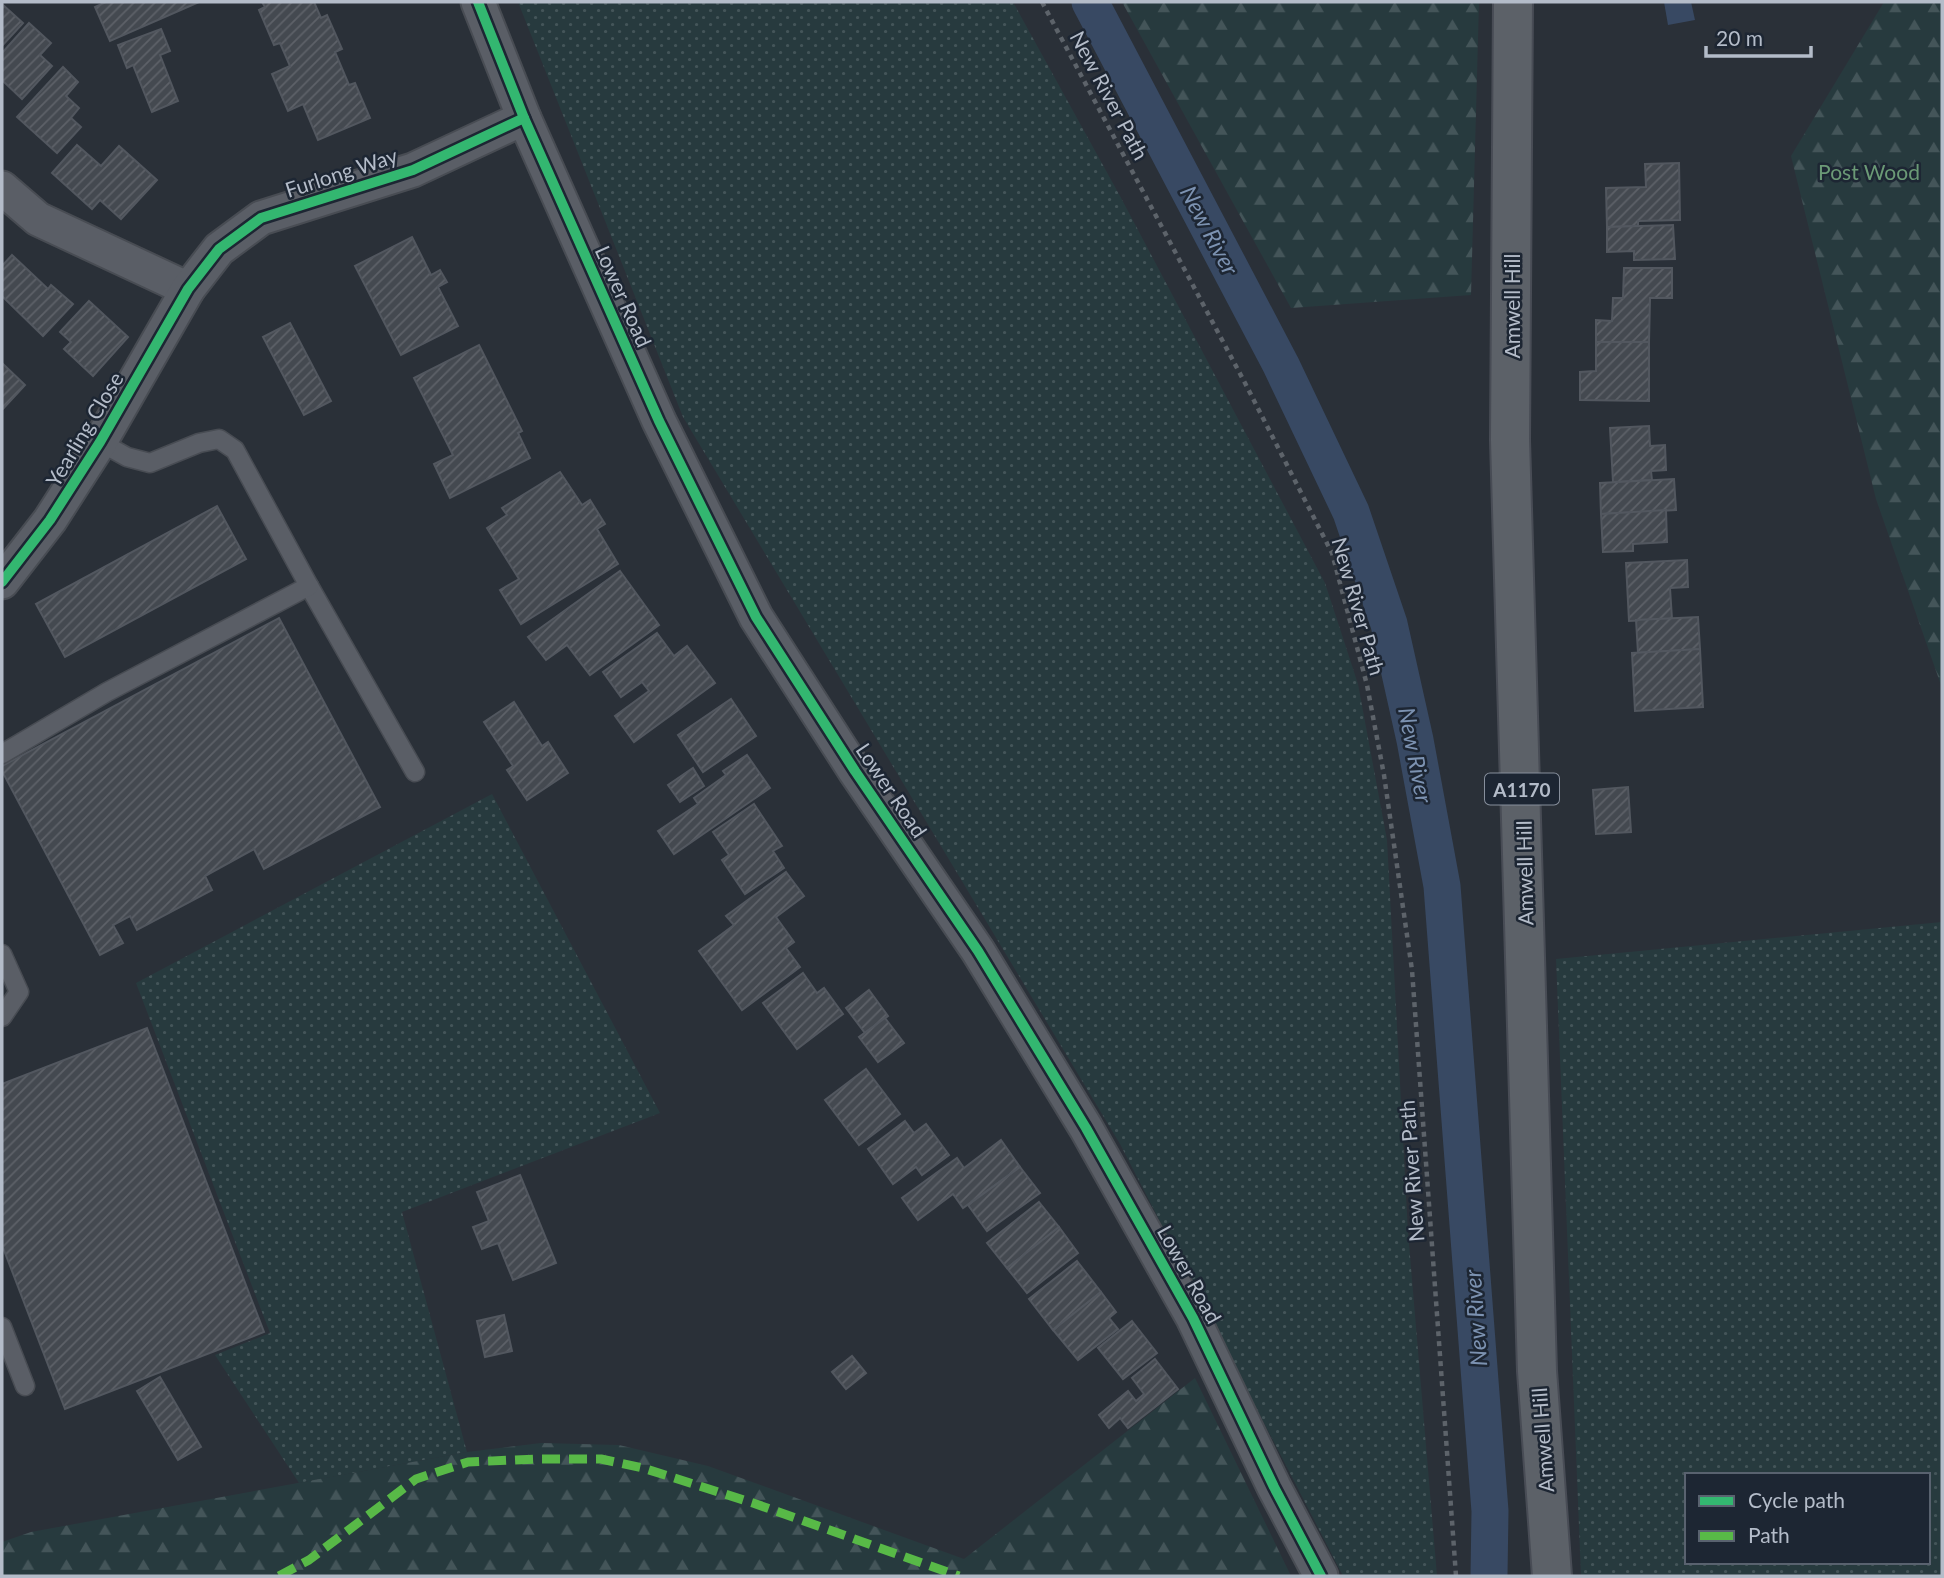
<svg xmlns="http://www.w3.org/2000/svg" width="1944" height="1578" font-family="Lato,sans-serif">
	<defs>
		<pattern id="grass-dots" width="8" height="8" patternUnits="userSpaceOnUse" patternTransform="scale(1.75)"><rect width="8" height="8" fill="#273a3e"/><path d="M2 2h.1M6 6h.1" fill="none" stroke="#445559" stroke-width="1.8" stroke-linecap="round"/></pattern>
		<pattern id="forest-firs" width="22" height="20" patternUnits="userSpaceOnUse" patternTransform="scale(1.75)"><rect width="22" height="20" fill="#273a3e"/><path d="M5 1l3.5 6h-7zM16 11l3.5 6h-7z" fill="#445559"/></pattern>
		<pattern id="building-hatch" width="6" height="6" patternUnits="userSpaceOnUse" patternTransform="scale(1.75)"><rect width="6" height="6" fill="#444950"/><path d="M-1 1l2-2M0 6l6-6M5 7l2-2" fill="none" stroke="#5d6168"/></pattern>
	</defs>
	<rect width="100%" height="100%" fill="#2a3038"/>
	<!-- grass -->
	<g fill="url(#grass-dots)" fill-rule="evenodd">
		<polygon points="518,2 1013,2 1120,196 1325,583 1358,684 1387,840 1408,1232 1437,1576 1343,1576 1120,1144 683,417"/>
		<polygon points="492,794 660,1113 402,1212 467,1452 299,1483 215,1355 270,1333 136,983"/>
		<path d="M1942,922V1576H1581L1556,959ZM1687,1475H1928V1562H1687Z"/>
	</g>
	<!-- forest -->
	<g fill="url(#forest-firs)">
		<polygon points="1122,2 1479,2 1471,295 1291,308"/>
		<polygon points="1884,2 1942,2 1942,688 1876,499 1791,156"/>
		<polygon points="1195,1378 1291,1576 2,1576 2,1542 31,1532 467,1452 541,1443 619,1445 708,1466 964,1559"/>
	</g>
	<!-- water -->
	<polygon fill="#384963" points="1664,2 1691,2 1695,20 1668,25"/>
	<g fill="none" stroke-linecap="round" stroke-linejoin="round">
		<!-- canal -->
		<polyline stroke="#384963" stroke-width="37" points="1090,2 1281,365 1351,512 1389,624 1415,740 1442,886 1490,1511 1489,1576"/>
	</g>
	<!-- building -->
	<g fill="url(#building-hatch)" stroke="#52575f" stroke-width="2">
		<polygon points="106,2 199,2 110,41 95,7"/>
		<polygon points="262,2 314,2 321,18 327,15 342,49 335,52 349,85 355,83 370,118 318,140 303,104 288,111 272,74 290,66 280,43 274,45 259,10 265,7"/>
		<polygon points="2,4 23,23 2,46"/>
		<polygon points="29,23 51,43 40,55 52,66 22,99 2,80 2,53"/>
		<polygon points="161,29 170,51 160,55 178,101 152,112 133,65 127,68 118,45"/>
		<polygon points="63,67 78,82 66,96 79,108 71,118 81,127 57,153 17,117"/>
		<polygon points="77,145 101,166 119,146 157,180 121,219 100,200 92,209 52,173"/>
		<polygon points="1679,163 1680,220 1638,221 1638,226 1607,227 1606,188 1646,187 1645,164"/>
		<polygon points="1673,225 1675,259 1634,260 1634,251 1607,252 1607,227"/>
		<polygon points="412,237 431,275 440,270 447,282 438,287 458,326 401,355 355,266"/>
		<polygon points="12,255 48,289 51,285 73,304 43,336 2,296 2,266"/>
		<polygon points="1624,268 1672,268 1672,298 1650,298 1649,342 1596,342 1596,320 1612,321 1613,298 1623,298"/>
		<polygon points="89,301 128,337 93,376 64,349 71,342 60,332"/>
		<polygon points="290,323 331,401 304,415 263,337"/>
		<polygon points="1596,342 1649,342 1649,401 1580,400 1580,372 1596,371"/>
		<polygon points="479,345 522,431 518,433 530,458 450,498 434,464 453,455 414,378"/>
		<polygon points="2,363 25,385 2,410"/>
		<polygon points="1649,426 1650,446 1665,445 1666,470 1651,471 1652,480 1613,482 1610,428"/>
		<polygon points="560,472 582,505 590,500 605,524 597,529 618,564 521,624 500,590 519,579 487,528 507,515 502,508"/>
		<polygon points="1674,479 1676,510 1601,514 1600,483"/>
		<polygon points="217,506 246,559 65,657 36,604"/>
		<polygon points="1666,510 1667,542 1633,544 1633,551 1603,552 1601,514"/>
		<polygon points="1687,560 1688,587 1670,588 1672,619 1629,621 1626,563"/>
		<polygon points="620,571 659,625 590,675 567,645 546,660 528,637"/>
		<polygon points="1698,617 1700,649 1638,653 1636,620"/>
		<polygon points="279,618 380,807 264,869 254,849 205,876 212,890 137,930 130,916 113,925 123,943 100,955 2,771 2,766"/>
		<polygon points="657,633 674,656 687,646 715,683 634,742 615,716 649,691 642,682 621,697 603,672"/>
		<polygon points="1700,649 1703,707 1635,711 1632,653"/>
		<polygon points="731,699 756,736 703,772 678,735"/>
		<polygon points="514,702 542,746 548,742 568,773 527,800 507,770 513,766 484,722"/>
		<polygon points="747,755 770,788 674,854 658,831 698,804 694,798 726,775 723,771"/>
		<polygon points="693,768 704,786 680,802 668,785"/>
		<polygon points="1628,787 1631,832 1596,834 1593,790"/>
		<polygon points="754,804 782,846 773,851 784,868 745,894 722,860 729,855 713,832"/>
		<polygon points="786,872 804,896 776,917 794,942 786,948 800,967 742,1010 699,951 734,925 726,916"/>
		<polygon points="803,973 817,993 824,988 843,1014 797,1049 763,1003"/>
		<polygon points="869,990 888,1016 865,1033 846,1008"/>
		<polygon points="885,1018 904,1043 878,1062 859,1037"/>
		<polygon points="147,1028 264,1332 65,1409 2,1245 2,1084"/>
		<polygon points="866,1069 900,1114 859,1145 825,1100"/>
		<polygon points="905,1121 914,1133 926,1124 949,1155 922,1175 916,1167 893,1184 868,1149"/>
		<polygon points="1001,1140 1020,1167 963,1208 953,1194 918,1220 902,1198 957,1158 964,1168"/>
		<polygon points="1020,1167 1040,1193 987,1231 968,1205"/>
		<polygon points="520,1175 556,1263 513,1280 498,1243 482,1249 473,1227 489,1221 477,1192"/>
		<polygon points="1039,1202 1059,1227 1007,1268 987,1243"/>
		<polygon points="1059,1227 1078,1253 1027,1293 1007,1268"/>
		<polygon points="1077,1261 1101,1292 1053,1330 1029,1299"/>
		<polygon points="1101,1292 1116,1312 1109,1318 1118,1329 1078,1360 1053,1330"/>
		<polygon points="504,1315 512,1351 485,1357 477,1321"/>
		<polygon points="1132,1321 1157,1353 1123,1379 1098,1348"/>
		<polygon points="852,1356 866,1373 846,1389 832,1372"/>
		<polygon points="1155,1359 1178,1389 1128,1428 1120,1418 1109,1428 1099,1415 1128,1391 1136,1401 1144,1394 1132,1378"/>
		<polygon points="160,1377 201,1447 178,1460 137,1391"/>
	</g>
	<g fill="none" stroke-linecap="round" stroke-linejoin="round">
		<!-- service casing -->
		<g stroke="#484c53" stroke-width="21">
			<g id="service">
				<polyline points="309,586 415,772"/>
				<polyline points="2,754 107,692 309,586 235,450 219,439 199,443 150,463 127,457 100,442"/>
				<polyline points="2,954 19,992 2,1017"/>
				<polyline points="2,1327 25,1386"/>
			</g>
		</g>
		<!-- minor casing -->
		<g stroke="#484c53" stroke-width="37">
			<g id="minor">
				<polyline points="478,2 524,118 659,421 756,617 855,771 978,951 1086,1128 1193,1318 1274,1487 1321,1576"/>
				<polyline points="2,188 38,219 188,289"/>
				<polyline points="2,582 50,520 100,442 188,289 219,249 261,218 413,170 524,118"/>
			</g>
		</g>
		<!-- primary casing -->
		<g stroke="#484c55" stroke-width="42">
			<polyline id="primary" points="1513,2 1510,440 1537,1371 1552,1576"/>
		</g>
		<!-- path -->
		<polyline stroke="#5d636a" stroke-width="4.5" stroke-dasharray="5 5" stroke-linecap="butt" points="1042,2 1245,383 1332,553 1367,685 1384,775 1412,970 1456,1576"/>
		<!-- service -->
		<use href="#service" stroke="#5a5e66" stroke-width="18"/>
		<!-- minor -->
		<use href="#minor" stroke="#5a5e66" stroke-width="33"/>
		<!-- primary -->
		<use href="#primary" stroke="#5c6168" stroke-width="38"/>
		<!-- quiet -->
		<polyline stroke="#58b947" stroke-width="9" stroke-dasharray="18 9" stroke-linecap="butt" points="279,1576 309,1560 416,1479 468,1462 537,1459 601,1459 643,1468 753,1503 959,1576"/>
		<!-- cycleway casing -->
		<g stroke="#1d2633" stroke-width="15">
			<g id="cycleway">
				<polyline points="478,2 524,118 659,421 756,617 855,771 978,951 1086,1128 1193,1318 1274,1487 1321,1576"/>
				<polyline points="2,582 50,520 100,442 188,289 219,249 261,218 413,170 524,118"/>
			</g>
		</g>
		<!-- cycleway -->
		<use href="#cycleway" stroke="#33b770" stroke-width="10"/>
	</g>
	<g text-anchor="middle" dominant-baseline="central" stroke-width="5" stroke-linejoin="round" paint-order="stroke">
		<!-- shield labels -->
		<rect fill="#1d2633" stroke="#878f9c" stroke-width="2" x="1485" y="773.5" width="74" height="31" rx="5"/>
		<g font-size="19" font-weight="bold" fill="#b4bcc9">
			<text x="1522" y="789">A1170</text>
		</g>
		<!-- street labels -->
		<g font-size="21" fill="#b4bcc9" stroke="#1d2633">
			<text transform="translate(1110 95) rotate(62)">New River Path</text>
			<text transform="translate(341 172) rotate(-18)">Furlong Way</text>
			<text transform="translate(624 296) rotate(66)">Lower Road</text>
			<text transform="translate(1511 306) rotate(-90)">Amwell Hill</text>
			<text transform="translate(84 429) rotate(-59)">Yearling Close</text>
			<text transform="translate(1359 606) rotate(74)">New River Path</text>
			<text transform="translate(892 790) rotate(56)">Lower Road</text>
			<text transform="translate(1524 873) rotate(-91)">Amwell Hill</text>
			<text transform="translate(1411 1171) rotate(-94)">New River Path</text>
			<text transform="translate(1190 1274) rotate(61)">Lower Road</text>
			<text transform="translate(1542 1440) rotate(-94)">Amwell Hill</text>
		</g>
		<!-- park labels -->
		<g font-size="21" fill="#6b9a76" stroke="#1d2633">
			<text x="1869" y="171">Post Wood</text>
		</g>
		<!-- water labels -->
		<g font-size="23" font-style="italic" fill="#7c92b1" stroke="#1d2633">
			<text transform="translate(1210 230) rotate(62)">New River</text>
			<text transform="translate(1416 755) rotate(79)">New River</text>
			<text transform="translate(1475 1318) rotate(-94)">New River</text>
		</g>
	</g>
	<!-- border -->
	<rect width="1944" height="1578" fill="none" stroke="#b4bcc9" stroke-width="7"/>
	<!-- legend -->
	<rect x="1685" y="1473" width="245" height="91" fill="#1d2633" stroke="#59626f" stroke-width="2"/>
	<rect x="1699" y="1496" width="35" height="10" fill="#33b770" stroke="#59626f" stroke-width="2"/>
	<text x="1748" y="1508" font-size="21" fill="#b4bcc9">Cycle path</text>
	<rect x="1699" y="1531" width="35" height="10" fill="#58b947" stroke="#59626f" stroke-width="2"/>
	<text x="1748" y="1543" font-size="21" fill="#b4bcc9">Path</text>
	<!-- scale -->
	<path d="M1706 46v10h105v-10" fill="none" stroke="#b4bcc9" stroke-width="3.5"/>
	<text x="1716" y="46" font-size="21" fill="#b4bcc9" stroke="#1d2633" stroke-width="5" paint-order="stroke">20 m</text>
</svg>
